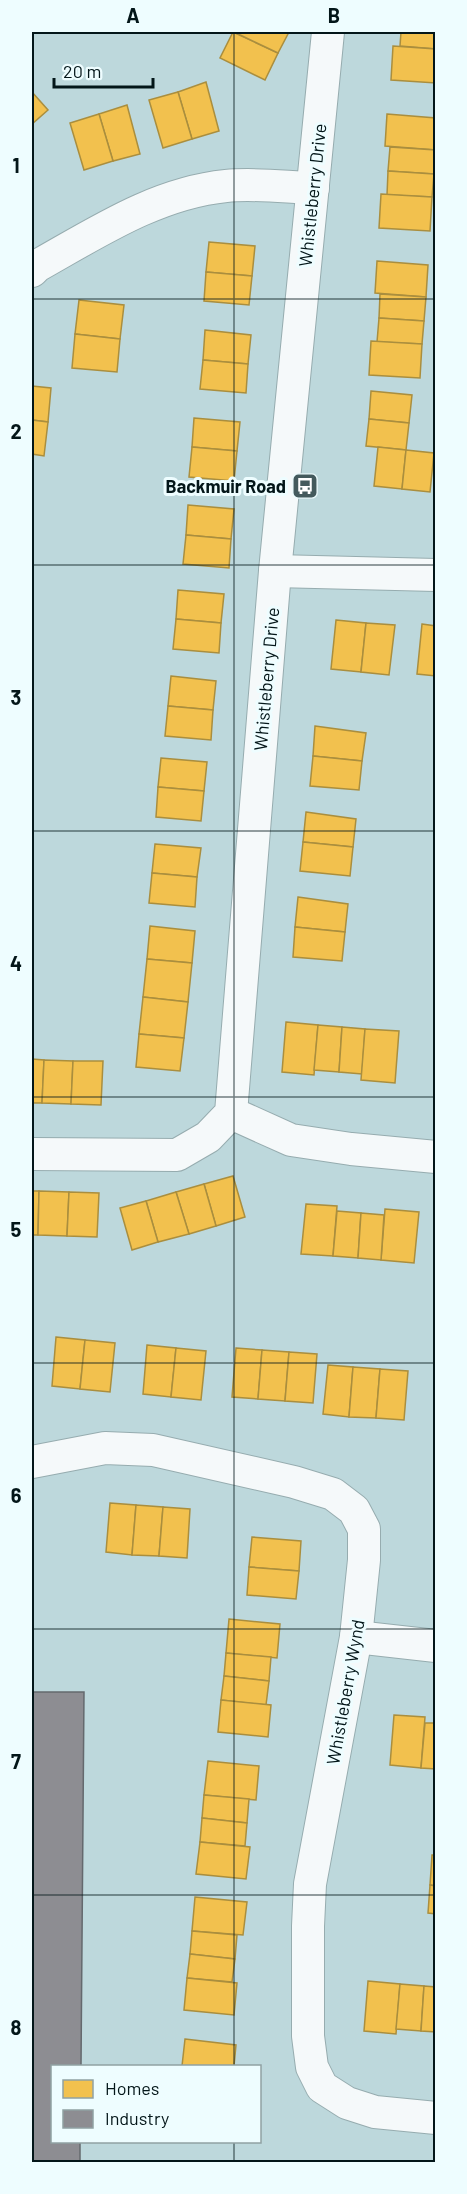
<svg xmlns="http://www.w3.org/2000/svg" width="467" height="2194" font-family="Barlow,sans-serif">
	<rect width="100%" height="100%" fill="#bdd8dc"/>
	<!-- homes -->
	<g fill="#f2c14e" stroke="#aa8e3e" stroke-width="1.5">
		<polygon points="233,32 278,53 265,80 220,58"/>
		<polygon points="234,32 289,32 278,53"/>
		<polygon points="401,32 436,32 436,49 400,46"/>
		<polygon points="393,46 436,49 436,83 391,80"/>
		<polygon points="206,82 219,131 192,139 178,92"/>
		<polygon points="32,92 48,110 32,124"/>
		<polygon points="178,92 192,139 163,148 149,100"/>
		<polygon points="127,105 140,154 113,161 99,114"/>
		<polygon points="99,114 113,161 84,170 70,123"/>
		<polygon points="387,114 436,118 436,150 385,146"/>
		<polygon points="390,147 436,150 434,174 388,171"/>
		<polygon points="388,171 434,174 432,197 387,195"/>
		<polygon points="381,194 432,197 430,231 379,228"/>
		<polygon points="209,242 255,246 252,276 206,272"/>
		<polygon points="377,261 428,265 426,297 375,293"/>
		<polygon points="206,272 252,276 249,305 204,301"/>
		<polygon points="380,294 426,297 424,321 379,318"/>
		<polygon points="79,300 124,305 120,339 75,334"/>
		<polygon points="379,318 424,321 422,344 377,342"/>
		<polygon points="205,330 251,335 248,364 203,360"/>
		<polygon points="75,334 120,339 117,372 72,368"/>
		<polygon points="371,341 422,344 420,378 369,375"/>
		<polygon points="203,360 248,364 246,393 200,389"/>
		<polygon points="32,386 51,388 48,422 32,420"/>
		<polygon points="371,391 412,395 409,423 369,419"/>
		<polygon points="194,418 240,422 237,451 192,447"/>
		<polygon points="369,419 409,423 406,450 366,446"/>
		<polygon points="32,420 48,422 44,456 32,454"/>
		<polygon points="192,447 237,451 234,481 189,477"/>
		<polygon points="378,447 406,450 402,489 374,486"/>
		<polygon points="406,450 434,453 430,492 402,489"/>
		<polygon points="188,505 234,509 231,539 186,535"/>
		<polygon points="186,535 231,539 229,568 183,564"/>
		<polygon points="178,590 224,594 221,623 176,619"/>
		<polygon points="176,619 221,623 219,653 173,649"/>
		<polygon points="336,620 366,623 361,672 331,669"/>
		<polygon points="366,623 395,625 389,675 361,672"/>
		<polygon points="422,624 436,626 436,676 417,674"/>
		<polygon points="171,676 216,681 213,710 168,706"/>
		<polygon points="168,706 213,710 211,740 165,736"/>
		<polygon points="315,726 366,733 362,761 313,756"/>
		<polygon points="313,756 362,761 359,790 310,786"/>
		<polygon points="161,758 207,762 204,791 158,787"/>
		<polygon points="158,787 204,791 201,821 156,817"/>
		<polygon points="306,812 356,819 353,847 303,842"/>
		<polygon points="303,842 353,847 350,876 300,871"/>
		<polygon points="155,844 201,848 197,877 152,873"/>
		<polygon points="152,873 197,877 195,907 149,903"/>
		<polygon points="298,897 348,904 345,932 295,927"/>
		<polygon points="150,926 195,931 192,963 147,959"/>
		<polygon points="295,927 345,932 342,961 293,957"/>
		<polygon points="147,959 192,963 188,1002 143,997"/>
		<polygon points="143,997 188,1002 184,1038 139,1034"/>
		<polygon points="286,1022 318,1025 314,1075 282,1072"/>
		<polygon points="318,1025 342,1027 339,1072 314,1070"/>
		<polygon points="342,1027 365,1029 362,1074 339,1072"/>
		<polygon points="365,1029 399,1031 395,1083 361,1080"/>
		<polygon points="139,1034 184,1038 180,1071 136,1067"/>
		<polygon points="32,1059 44,1060 42,1103 32,1103"/>
		<polygon points="44,1060 73,1061 71,1104 42,1103"/>
		<polygon points="73,1061 103,1061 101,1105 71,1104"/>
		<polygon points="233,1176 245,1217 216,1226 204,1184"/>
		<polygon points="204,1184 216,1226 189,1234 176,1192"/>
		<polygon points="32,1191 39,1191 38,1235 32,1235"/>
		<polygon points="39,1191 69,1192 67,1236 38,1235"/>
		<polygon points="69,1192 99,1193 97,1237 67,1236"/>
		<polygon points="176,1192 189,1234 158,1242 146,1201"/>
		<polygon points="146,1201 158,1242 132,1250 120,1208"/>
		<polygon points="306,1204 337,1206 333,1256 301,1254"/>
		<polygon points="385,1209 419,1212 414,1263 381,1260"/>
		<polygon points="337,1211 361,1213 358,1258 333,1256"/>
		<polygon points="361,1213 384,1215 381,1260 358,1258"/>
		<polygon points="56,1337 85,1340 80,1389 52,1386"/>
		<polygon points="85,1340 115,1343 110,1392 80,1389"/>
		<polygon points="147,1345 176,1348 171,1397 143,1394"/>
		<polygon points="176,1348 206,1351 201,1400 171,1397"/>
		<polygon points="236,1348 262,1350 258,1399 232,1397"/>
		<polygon points="262,1350 289,1352 285,1401 258,1399"/>
		<polygon points="289,1352 317,1354 313,1403 285,1401"/>
		<polygon points="328,1365 353,1367 349,1417 323,1414"/>
		<polygon points="353,1367 380,1369 376,1418 349,1417"/>
		<polygon points="380,1369 408,1371 404,1420 376,1418"/>
		<polygon points="110,1503 136,1505 132,1555 106,1552"/>
		<polygon points="136,1505 163,1507 159,1556 132,1555"/>
		<polygon points="163,1507 190,1509 187,1558 159,1556"/>
		<polygon points="252,1537 301,1541 299,1571 249,1567"/>
		<polygon points="249,1567 299,1571 296,1599 247,1595"/>
		<polygon points="229,1619 280,1624 277,1658 226,1653"/>
		<polygon points="226,1653 271,1657 269,1681 224,1676"/>
		<polygon points="224,1676 269,1681 266,1705 221,1700"/>
		<polygon points="221,1700 271,1705 268,1737 218,1732"/>
		<polygon points="394,1715 425,1717 421,1768 390,1765"/>
		<polygon points="425,1723 436,1723 436,1769 421,1768"/>
		<polygon points="208,1761 259,1766 256,1800 204,1795"/>
		<polygon points="204,1795 249,1799 247,1823 202,1818"/>
		<polygon points="202,1818 247,1823 245,1846 200,1842"/>
		<polygon points="200,1842 250,1847 246,1879 196,1874"/>
		<polygon points="432,1855 436,1855 436,1886 430,1885"/>
		<polygon points="430,1885 436,1886 436,1914 428,1913"/>
		<polygon points="195,1897 247,1902 243,1935 192,1931"/>
		<polygon points="192,1931 237,1935 235,1959 190,1954"/>
		<polygon points="190,1954 235,1959 232,1982 187,1978"/>
		<polygon points="187,1978 237,1983 234,2015 184,2010"/>
		<polygon points="368,1981 400,1984 396,2034 364,2031"/>
		<polygon points="400,1984 424,1986 421,2031 396,2029"/>
		<polygon points="424,1986 436,1987 436,2032 421,2031"/>
		<polygon points="185,2039 236,2045 234,2066 182,2066"/>
	</g>
	<!-- industry -->
	<polygon fill="#8d8d92" stroke="#64696e" stroke-width="1.5" points="32,1692 84,1692 81,2066 52,2066 52,2142 80,2142 80,2162 32,2162"/>
	<g fill="none" stroke-linecap="round" stroke-linejoin="round">
		<!-- minor casing -->
		<g stroke="#96acaf" stroke-width="34">
			<g id="minor">
				<path d="M32,271L37,266C96,233 156,193 226,186C254,183 285,187 313,188"/>
				<polyline points="275,571 436,575"/>
				<polyline points="231,1113 291,1140 351,1149 436,1157"/>
				<polyline points="32,1154 177,1155 208,1137 231,1113 275,571 328,32"/>
				<polyline points="32,1462 105,1448 153,1450 294,1482 333,1494 354,1510 364,1529 364,1560 356,1637 310,1884 308,1926 308,2036 312,2067 322,2087 347,2103 375,2112 436,2118"/>
				<polyline points="356,1637 436,1646"/>
			</g>
		</g>
		<!-- minor -->
		<use href="#minor" stroke="#f5f9fa" stroke-width="32"/>
	</g>
	<!-- grid -->
	<path fill="none" stroke="#031619" stroke-width="1.5" stroke-opacity="0.55" d="M234,32V2066M32,299H436M32,565H436M32,831H436M32,1097H436M32,1363H436M32,1629H436M32,1895H436M234,2142V2162"/>
	<!-- icons -->
	<defs>
		<g id="bus-square" transform="scale(1.35)"><rect x="-9" y="-9" width="18" height="18" rx="4" fill="#445a5d" stroke="#eefdff"/><path d="M-5-6H5V4H4V6H2V4H-2V6H-4V4H-5ZM-3.5-4V0h7V-4ZM-3.5 1.2v1.5H-2V1.2ZM2 1.2v1.5H3.5V1.2Z" fill="#fff"/></g>
	</defs>
	<g fill-rule="evenodd">
		<use href="#bus-square" x="305" y="486"/>
	</g>
	<g text-anchor="middle" dominant-baseline="central" stroke-width="6" stroke-linejoin="round" paint-order="stroke">
		<!-- street labels -->
		<g font-size="18" fill="#031619" stroke="#eefdff">
			<text transform="translate(312 195) rotate(-84)">Whistleberry Drive</text>
			<text transform="translate(266 679) rotate(-85)">Whistleberry Drive</text>
			<text transform="translate(345 1692) rotate(-80)">Whistleberry Wynd</text>
		</g>
		<!-- poi labels -->
		<g font-size="18" font-weight="bold" fill="#031619" stroke="#eefdff" text-anchor="end">
			<text x="286" y="486">Backmuir Road</text>
		</g>
	</g>
	<!-- border -->
	<rect width="467" height="2194" fill="none" stroke="#eefdff" stroke-width="66"/>
	<!-- legend -->
	<rect x="51" y="2065" width="210" height="78" fill="#eefdff" stroke="#90a1a3" stroke-width="1.5"/>
	<rect x="63" y="2080" width="30" height="18" fill="#f2c14e" stroke="#90a1a3" stroke-width="1.5"/>
	<text x="105" y="2095" font-size="18" fill="#031619">Homes</text>
	<rect x="63" y="2110" width="30" height="18" fill="#8d8d92" stroke="#90a1a3" stroke-width="1.5"/>
	<text x="105" y="2125" font-size="18" fill="#031619">Industry</text>
	<!-- scale -->
	<path d="M54 78v9h99v-9" fill="none" stroke="#031619" stroke-width="3"/>
	<text x="63" y="78" font-size="18" fill="#031619" stroke="#eefdff" stroke-width="4.5" paint-order="stroke">20 m</text>
	<rect x="33" y="33" width="401" height="2128" fill="none" stroke="#031619" stroke-width="2"/>
	<g font-size="20" text-anchor="middle" font-weight="bold" fill="#031619">
		<text x="133" y="23">A</text>
		<text x="334" y="23">B</text>
		<text x="16" y="173">1</text>
		<text x="16" y="439">2</text>
		<text x="16" y="705">3</text>
		<text x="16" y="971">4</text>
		<text x="16" y="1237">5</text>
		<text x="16" y="1503">6</text>
		<text x="16" y="1769">7</text>
		<text x="16" y="2035">8</text>
	</g>
</svg>
